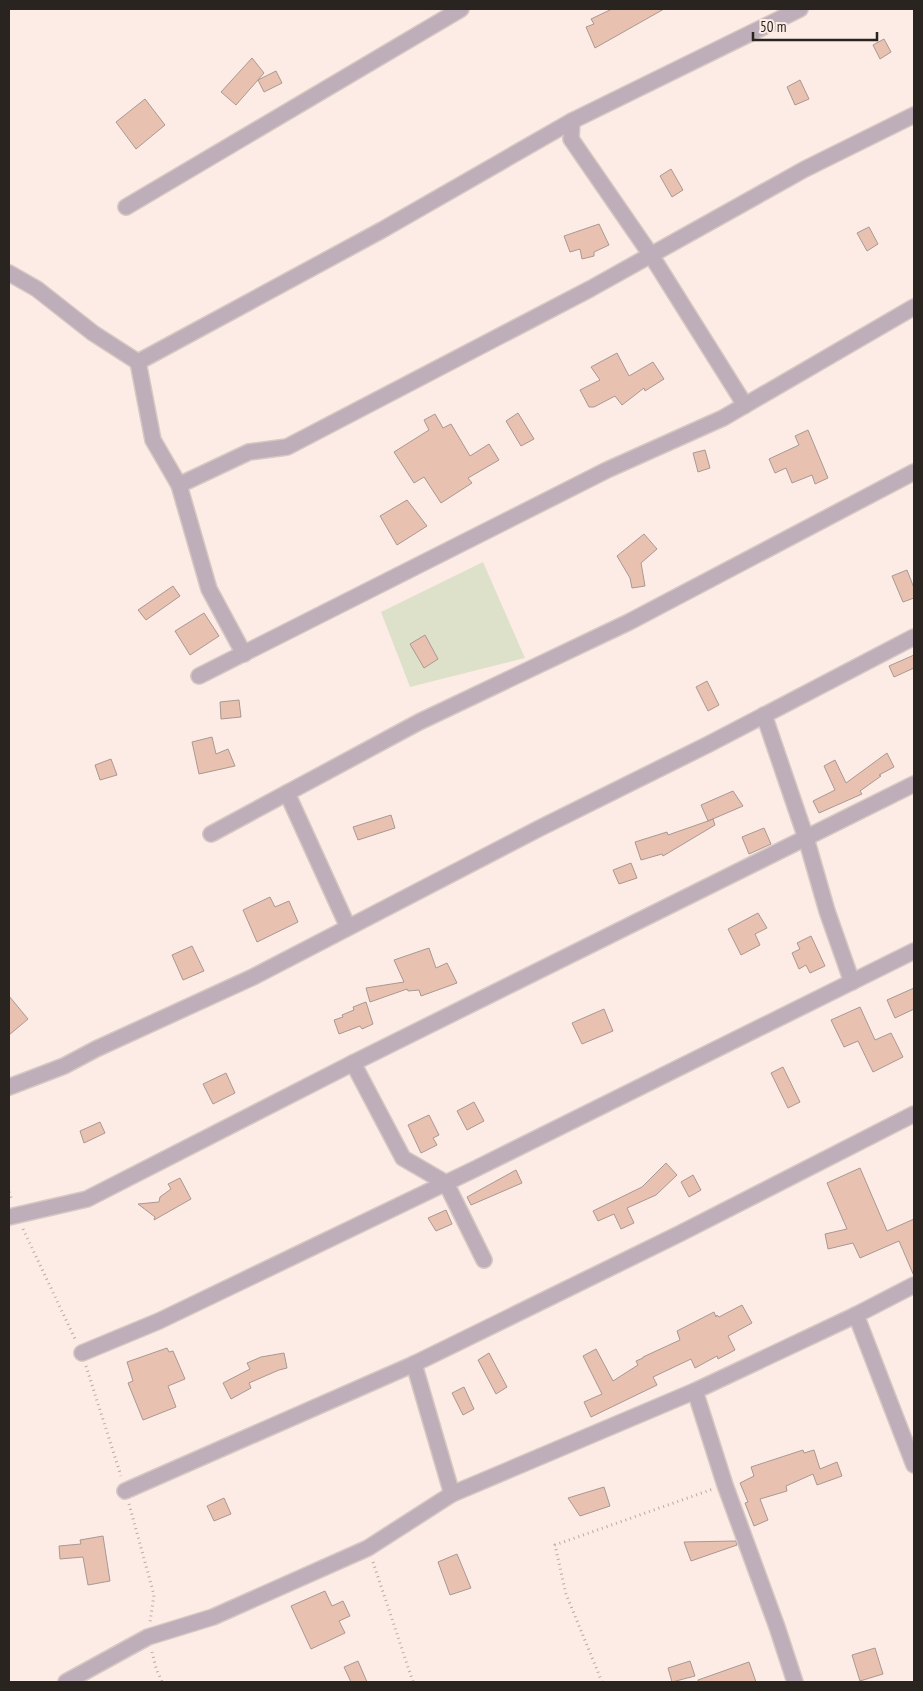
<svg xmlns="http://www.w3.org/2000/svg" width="923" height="1691" font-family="'PT Sans Narrow',sans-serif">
	<rect width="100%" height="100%" fill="#fdece5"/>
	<!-- green -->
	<polygon fill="#dee1c9" points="483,562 525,658 410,687 381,612"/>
	<!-- building -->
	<g fill="#e9c1b1" stroke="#a89992">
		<polygon points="612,9 664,9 595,48 586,27 594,24 591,19"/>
		<polygon points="884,39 891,52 880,59 873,45"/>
		<polygon points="252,58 264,73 236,105 221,92"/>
		<polygon points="276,71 282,83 264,92 258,80"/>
		<polygon points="800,80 809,99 795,105 787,87"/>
		<polygon points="145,99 165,125 136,149 116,122"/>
		<polygon points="671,169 683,190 672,197 660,176"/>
		<polygon points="599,224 609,245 594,252 594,256 582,259 580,249 570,252 564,236"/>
		<polygon points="869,227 878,244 867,251 857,233"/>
		<polygon points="617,353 629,376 653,362 664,379 645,391 644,388 622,405 615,396 594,407 589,407 580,390 600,380 591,367"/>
		<polygon points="518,413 534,439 521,446 506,421"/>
		<polygon points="435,414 443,428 451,424 470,456 489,444 499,460 468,478 472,483 441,503 424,477 414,483 394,452 429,430 424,420"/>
		<polygon points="808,430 828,478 815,484 812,475 792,483 786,468 775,473 769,459 799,445 795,436"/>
		<polygon points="705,450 710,468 698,472 693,453"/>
		<polygon points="407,500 427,526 397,545 380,516"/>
		<polygon points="644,534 657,549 641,563 645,586 632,588 630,578 617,556"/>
		<polygon points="907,570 914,588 914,598 903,602 892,576"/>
		<polygon points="173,586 180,596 146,620 138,610"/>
		<polygon points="204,613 219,636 190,655 175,631"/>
		<polygon points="425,635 438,659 424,668 410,644"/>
		<polygon points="914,655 914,668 894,677 889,666"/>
		<polygon points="707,681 719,705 708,711 696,687"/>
		<polygon points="239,700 241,717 221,719 220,702"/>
		<polygon points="212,737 216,754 228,749 235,766 199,774 192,742"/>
		<polygon points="887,753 894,767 879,775 881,776 860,791 862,794 819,813 813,801 835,790 824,766 835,760 846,783"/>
		<polygon points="111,759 117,775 100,780 95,765"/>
		<polygon points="733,791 743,806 708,821 713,819 715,825 663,856 662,854 641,860 635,842 667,832 668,835 708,821 701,805"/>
		<polygon points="391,815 395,828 358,840 353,827"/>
		<polygon points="764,828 771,844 749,854 742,837"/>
		<polygon points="631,863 637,878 619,884 613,870"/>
		<polygon points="270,897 275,907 289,901 298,922 257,942 243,910"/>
		<polygon points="758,913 767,928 755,934 760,945 741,955 728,929"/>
		<polygon points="811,936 825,966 810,973 806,965 799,969 792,953 800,949 797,943"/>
		<polygon points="192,946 204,971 183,980 172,955"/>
		<polygon points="429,948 436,968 447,963 457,983 421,996 419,990 408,991 407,989 370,1002 366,988 404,982 394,960"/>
		<polygon points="914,988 914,1009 895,1018 887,1000"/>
		<polygon points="9,996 28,1019 9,1035"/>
		<polygon points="366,1002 373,1024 362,1029 360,1026 339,1034 334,1020 343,1017 342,1015 354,1010 353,1007"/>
		<polygon points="860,1007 875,1040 891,1033 903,1057 873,1072 858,1041 844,1047 831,1020"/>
		<polygon points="604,1009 613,1031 582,1044 572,1023"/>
		<polygon points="783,1067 800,1102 788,1108 771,1073"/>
		<polygon points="226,1073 235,1093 213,1104 203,1084"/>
		<polygon points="474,1102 484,1121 467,1130 457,1111"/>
		<polygon points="429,1115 439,1135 433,1138 437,1145 421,1153 408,1125"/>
		<polygon points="100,1122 105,1133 84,1143 80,1131"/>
		<polygon points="666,1163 677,1175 656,1195 627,1208 634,1223 621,1229 614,1214 598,1221 593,1211 642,1187"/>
		<polygon points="860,1168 887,1231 914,1219 914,1276 899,1241 860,1258 853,1243 828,1249 825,1234 847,1229 827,1183"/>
		<polygon points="516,1170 522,1183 471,1205 467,1197"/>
		<polygon points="693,1175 701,1190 689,1197 681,1182"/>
		<polygon points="180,1178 191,1199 154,1220 155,1217 138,1204 159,1202 160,1197 171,1189 168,1184"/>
		<polygon points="446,1210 452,1224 436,1231 428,1218"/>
		<polygon points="742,1305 752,1323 728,1336 735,1350 718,1359 717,1356 695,1368 691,1359 653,1377 657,1385 591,1417 584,1402 602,1394 583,1356 596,1349 613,1381 638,1365 636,1361 643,1358 643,1357 680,1340 677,1331 714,1312 716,1317 717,1315 719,1317"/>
		<polygon points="167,1348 169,1352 173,1351 185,1379 168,1386 176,1407 143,1420 128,1383 133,1381 127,1362"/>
		<polygon points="284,1353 287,1368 279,1370 249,1383 251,1388 231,1399 223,1383 250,1369 247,1363 261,1357"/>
		<polygon points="489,1353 507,1387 496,1394 478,1360"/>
		<polygon points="464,1387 474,1409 463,1415 452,1393"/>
		<polygon points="803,1450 804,1453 814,1450 820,1469 837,1462 842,1476 817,1485 813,1474 786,1486 787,1491 760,1499 768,1520 754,1526 745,1503 748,1502 740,1483 754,1476 751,1467"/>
		<polygon points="604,1487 610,1506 580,1516 568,1498"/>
		<polygon points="224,1498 231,1514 214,1521 207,1506"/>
		<polygon points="103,1536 110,1581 88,1585 83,1557 60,1559 59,1546 81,1544 80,1540"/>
		<polygon points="736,1541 737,1545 691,1561 684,1542"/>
		<polygon points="457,1554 471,1588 450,1595 438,1562"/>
		<polygon points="325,1591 332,1606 343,1601 350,1616 339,1621 345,1633 311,1649 291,1606"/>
		<polygon points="875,1648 883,1674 860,1681 852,1655"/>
		<polygon points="358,1661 367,1682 351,1682 344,1667"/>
		<polygon points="690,1661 695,1676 672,1682 668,1668"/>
		<polygon points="749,1662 756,1682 698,1682 698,1680"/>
	</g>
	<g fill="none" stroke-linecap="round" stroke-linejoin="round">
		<!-- minor casing -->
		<g stroke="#d7c8c2" stroke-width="18">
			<g id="minor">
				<polyline points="572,121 571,139 651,255 740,397 744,406"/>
				<polyline points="126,207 461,9"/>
				<polyline points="9,273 37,289 93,333 138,362 382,230 572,121 800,9"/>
				<polyline points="138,362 153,440 179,485 209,589 244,654"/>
				<polyline points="179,485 249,452 287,447 590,289 805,169 914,115"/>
				<polyline points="199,676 607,470 723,418 914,307"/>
				<polyline points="764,715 806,838 827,911 852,982"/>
				<polyline points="287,793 348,927"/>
				<polyline points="211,834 419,722 629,622 914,472"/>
				<polyline points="353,1063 403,1158 446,1183 484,1260"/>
				<polyline points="9,1087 64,1066 96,1049 253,977 540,828 709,744 914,637"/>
				<polyline points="9,1217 87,1199 353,1063 914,784"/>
				<polyline points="856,1315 914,1465"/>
				<polyline points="82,1353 159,1321 475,1169 914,951"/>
				<polyline points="414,1364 452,1494"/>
				<polyline points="695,1391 725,1485 777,1627 795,1682"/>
				<polyline points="125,1491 414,1364 679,1234 914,1114"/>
				<polyline points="66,1682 148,1637 213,1617 368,1548 452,1494 695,1391 856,1315 914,1285"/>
			</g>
		</g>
		<!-- path -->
		<g stroke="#b8aaa4" stroke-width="3" stroke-dasharray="1 4" stroke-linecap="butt">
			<polyline points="9,1192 12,1200"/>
			<polyline points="23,1229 76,1341"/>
			<polyline points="86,1366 121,1476"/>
			<polyline points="129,1504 154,1595 150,1622"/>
			<polyline points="373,1562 413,1682"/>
			<polyline points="152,1652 156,1668 162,1682"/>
			<polyline points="602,1682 566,1594 555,1545 713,1489"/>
		</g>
		<!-- minor -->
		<use href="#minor" stroke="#beaeba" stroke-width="15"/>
	</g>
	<!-- border -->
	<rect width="923" height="1691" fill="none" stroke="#2a2421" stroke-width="20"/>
	<!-- scale -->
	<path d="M753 32v8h124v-8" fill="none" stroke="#2a2421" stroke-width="2.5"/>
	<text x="760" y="32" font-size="15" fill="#2a2421" stroke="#fdece5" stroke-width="4" paint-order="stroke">50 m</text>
</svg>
